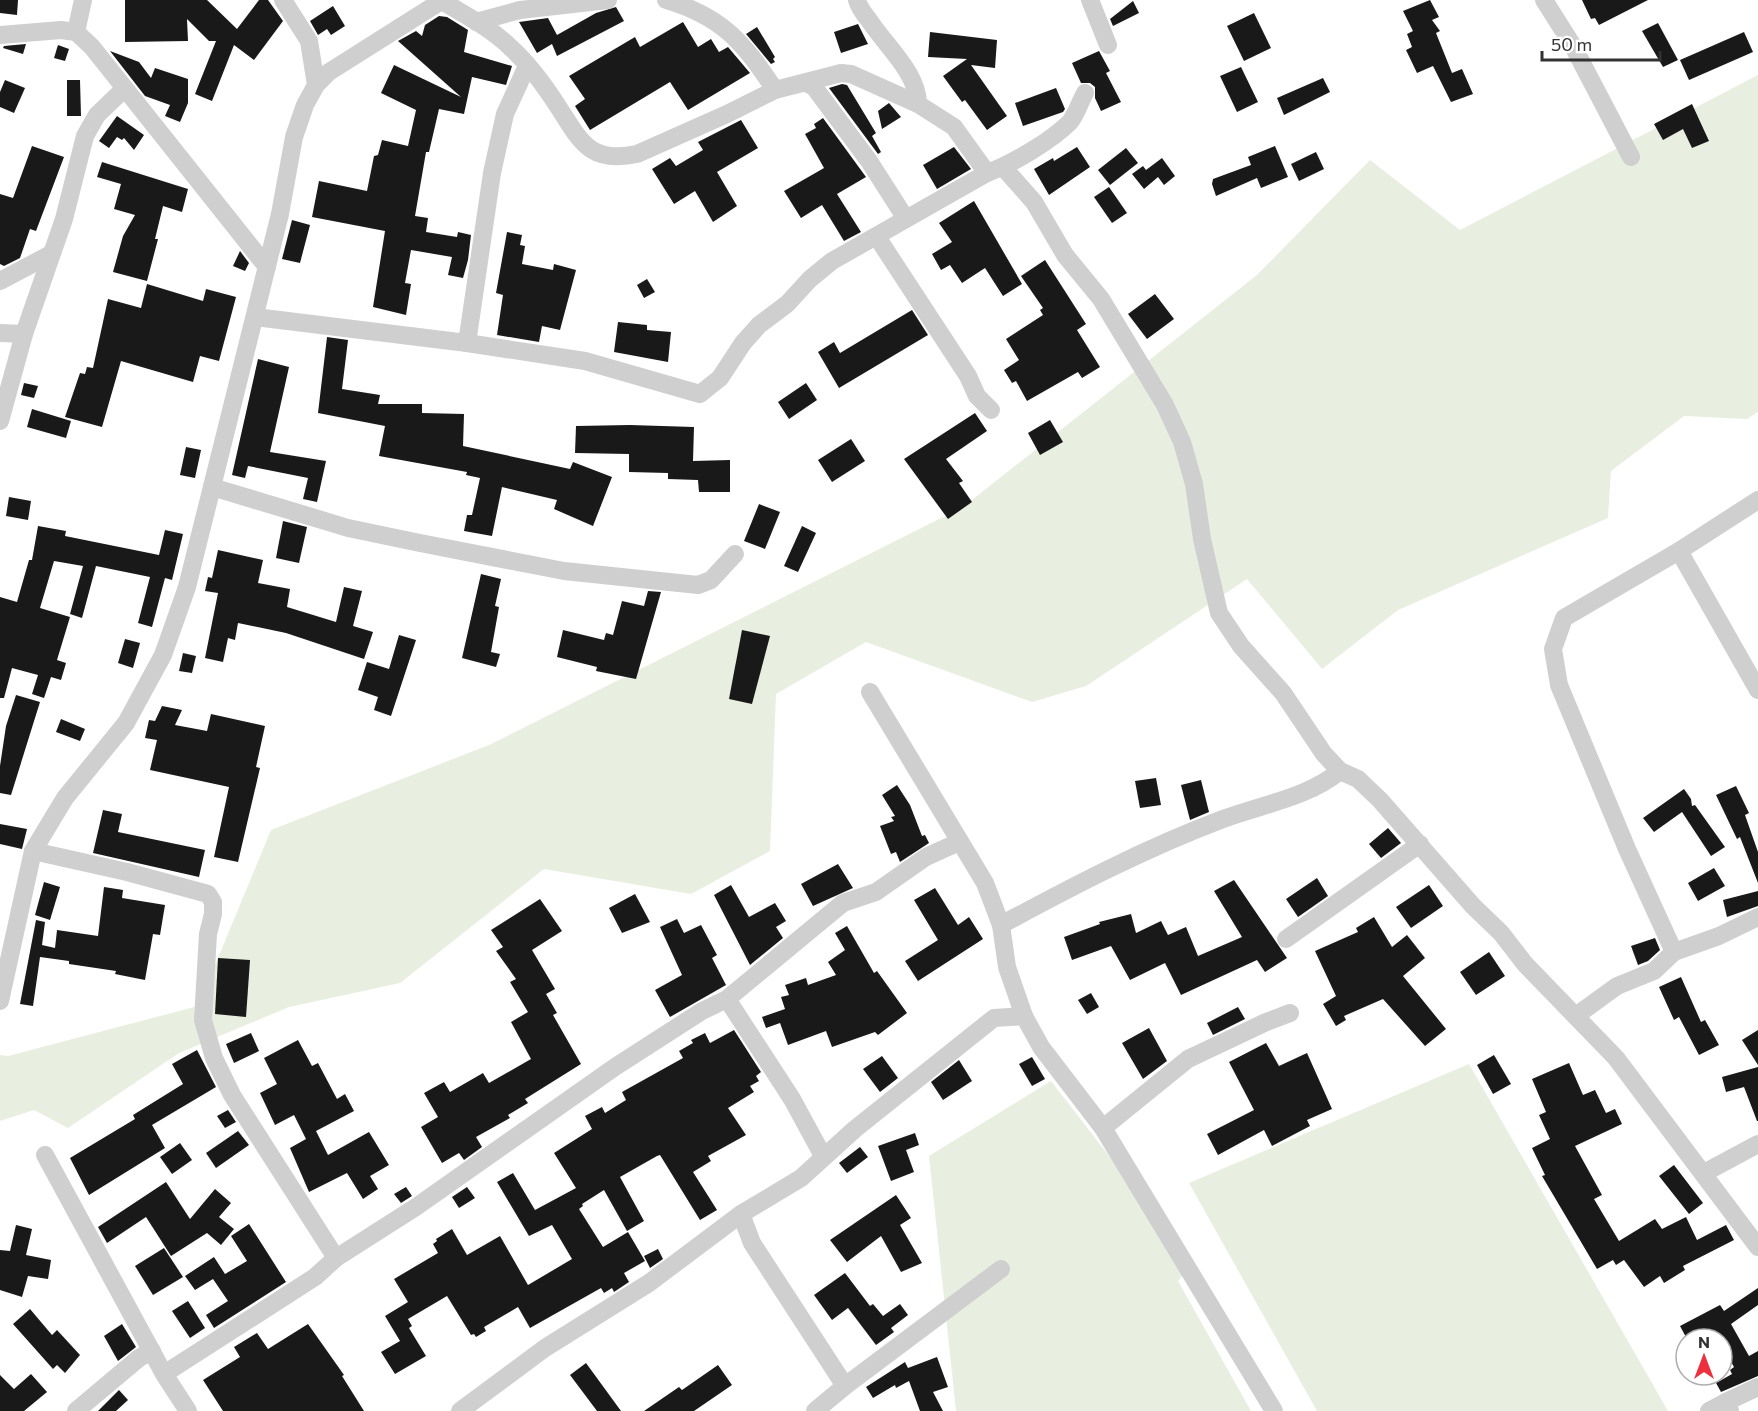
<svg xmlns="http://www.w3.org/2000/svg" width="1758" height="1411" font-family="Commissioner,sans-serif">
	<rect width="100%" height="100%" fill="#fff"/>
	<!-- green -->
	<g fill="#e8efe0">
		<polygon points="1758,75 1758,412 1747,419 1684,416 1611,471 1608,518 1398,610 1322,669 1247,579 1086,686 1032,702 866,642 776,694 770,851 691,894 544,869 400,983 289,1007 179,1053 68,1128 34,1110 0,1121 0,1055 8,1056 198,1006 271,830 489,745 963,507 1257,275 1370,160 1460,230"/>
		<polygon points="1469,1064 1668,1411 1317,1411 1189,1183"/>
		<polygon points="1051,1081 1192,1263 1178,1281 1251,1411 956,1411 929,1156"/>
	</g>
	<!-- building -->
	<g fill="#191919">
		<polygon points="0,0 18,0 17,15 0,13"/>
		<polygon points="125,0 207,0 237,29 259,0 268,0 283,21 254,60 234,45 212,101 195,94 216,41 209,41 187,19 188,41 125,42"/>
		<polygon points="1430,0 1439,17 1432,20 1440,31 1436,33 1452,73 1462,69 1473,94 1451,102 1433,66 1417,73 1406,50 1412,47 1407,34 1413,31 1403,11"/>
		<polygon points="1582,0 1648,0 1599,25 1595,18 1591,19"/>
		<polygon points="1133,1 1139,13 1113,26 1110,19"/>
		<polygon points="333,6 345,26 331,35 327,29 318,35 310,21"/>
		<polygon points="616,7 624,21 557,56 552,44 537,53 519,22 548,18 557,35 596,13"/>
		<polygon points="1254,13 1271,48 1244,61 1227,26"/>
		<polygon points="439,16 447,17 468,30 464,52 512,66 506,85 472,77 464,114 439,109 429,152 426,152 415,216 428,218 426,232 457,237 458,232 471,235 468,260 463,278 448,275 452,257 411,250 405,283 411,284 406,315 373,307 385,231 312,217 319,181 367,191 374,156 378,155 382,140 408,146 416,110 381,93 394,65 461,97 398,41 416,31 422,36 425,25"/>
		<polygon points="683,22 698,47 711,39 719,52 728,47 750,73 688,110 670,82 590,130 575,106 585,99 569,76 635,37 640,47"/>
		<polygon points="1658,23 1678,60 1663,67 1642,31"/>
		<polygon points="858,24 868,44 841,53 834,32"/>
		<polygon points="757,27 775,57 773,59 775,62 771,64 746,34"/>
		<polygon points="930,32 997,40 995,68 971,65 1007,116 987,130 965,100 962,102 943,76 967,59 928,57"/>
		<polygon points="1744,32 1753,52 1689,80 1680,60"/>
		<polygon points="26,44 23,54 3,48 4,46"/>
		<polygon points="58,45 69,49 65,61 54,58"/>
		<polygon points="110,51 139,62 151,78 155,68 188,79 188,103 180,122 165,116 170,105 145,96"/>
		<polygon points="1099,51 1110,71 1106,73 1121,102 1101,111 1095,98 1095,87 1090,83 1081,83 1072,63"/>
		<polygon points="1241,67 1258,102 1237,112 1220,76"/>
		<polygon points="1323,78 1330,92 1284,115 1277,98"/>
		<polygon points="5,80 25,88 14,113 0,107 0,92"/>
		<polygon points="67,80 80,80 81,116 67,116"/>
		<polygon points="842,84 847,85 876,133 872,136 881,152 878,154 829,88"/>
		<polygon points="1056,88 1065,109 1063,112 1023,126 1015,103"/>
		<polygon points="889,103 901,117 882,129 878,111"/>
		<polygon points="1692,104 1709,141 1692,148 1683,129 1663,140 1654,124"/>
		<polygon points="117,116 144,135 134,150 124,138 122,140 117,137 109,148 99,141"/>
		<polygon points="823,118 866,177 837,194 861,232 844,241 822,205 801,218 784,191 824,168 805,134 816,128 814,124"/>
		<polygon points="741,120 758,148 717,172 737,206 713,222 695,191 674,204 652,169 670,158 676,166 703,150 698,142"/>
		<polygon points="32,146 64,157 36,231 30,229 20,258 4,266 0,264 0,194 13,198"/>
		<polygon points="1275,146 1288,177 1261,188 1257,178 1216,196 1212,184 1213,179 1251,165 1248,157"/>
		<polygon points="954,147 971,169 937,189 923,165"/>
		<polygon points="1077,147 1090,167 1049,195 1034,169 1053,158 1054,161"/>
		<polygon points="1126,148 1138,163 1110,185 1098,170"/>
		<polygon points="1316,152 1324,169 1299,181 1291,164"/>
		<polygon points="1162,158 1175,176 1164,185 1158,177 1144,189 1132,174 1143,166 1146,170"/>
		<polygon points="102,162 188,189 182,212 163,206 155,239 158,239 147,281 113,272 123,236 135,215 114,209 121,184 97,177"/>
		<polygon points="1109,187 1127,213 1112,223 1094,197"/>
		<polygon points="974,201 1022,284 1003,296 985,268 962,283 950,265 941,270 932,254 952,242 939,223"/>
		<polygon points="292,220 310,225 300,263 282,259"/>
		<polygon points="507,232 522,235 520,245 525,246 522,264 553,270 554,264 576,270 560,330 542,326 539,342 497,335 503,295 496,293"/>
		<polygon points="240,251 249,263 245,271 233,266"/>
		<polygon points="1045,260 1086,324 1077,330 1100,367 1082,378 1078,372 1027,401 1016,381 1012,383 1004,370 1019,360 1006,339 1043,315 1040,310 1043,308 1021,276"/>
		<polygon points="647,279 655,292 644,298 637,285"/>
		<polygon points="147,284 203,301 206,289 236,297 219,361 200,356 193,382 121,361 102,427 65,417 80,373 85,374 87,367 93,368 108,299 141,308"/>
		<polygon points="1155,294 1174,319 1147,339 1128,314"/>
		<polygon points="912,310 928,335 839,388 818,352 834,342 840,353"/>
		<polygon points="618,322 647,325 647,330 671,332 668,362 614,352"/>
		<polygon points="327,337 348,340 342,389 380,395 378,404 422,404 422,413 464,414 463,446 570,469 573,462 612,477 593,526 554,509 557,500 502,487 492,536 464,531 467,515 472,515 480,478 466,475 467,472 379,456 385,426 318,413"/>
		<polygon points="258,359 289,367 270,452 326,461 317,502 303,499 308,478 248,466 245,478 232,475"/>
		<polygon points="24,383 38,386 34,398 21,395"/>
		<polygon points="806,383 817,400 789,419 778,402"/>
		<polygon points="32,409 71,421 66,438 27,427"/>
		<polygon points="975,413 987,431 946,459 963,481 959,483 972,502 948,519 904,459"/>
		<polygon points="1050,420 1063,442 1040,455 1028,433"/>
		<polygon points="630,425 694,427 693,461 730,460 730,492 699,492 698,480 668,479 668,473 629,472 629,454 575,453 576,426"/>
		<polygon points="851,439 865,461 832,482 818,460"/>
		<polygon points="186,447 201,450 195,478 180,475"/>
		<polygon points="9,497 31,501 28,520 6,516"/>
		<polygon points="759,504 780,512 765,549 744,541"/>
		<polygon points="283,521 307,527 299,563 276,558"/>
		<polygon points="38,526 66,531 65,536 159,555 165,530 183,534 172,580 165,578 152,627 138,623 150,577 96,566 82,618 70,614 83,566 54,561 40,608 70,617 57,660 66,663 61,680 51,677 44,698 32,694 38,675 12,668 4,698 0,698 0,597 17,602 29,560 32,560"/>
		<polygon points="802,526 816,533 798,572 784,566"/>
		<polygon points="218,550 263,560 258,583 290,589 287,607 336,622 344,587 362,591 353,626 373,632 364,659 286,633 238,623 235,640 228,638 223,662 205,658 218,593 205,591 208,577 212,578"/>
		<polygon points="481,574 501,579 495,606 499,607 491,652 500,654 496,667 462,658"/>
		<polygon points="648,591 661,592 636,679 596,671 597,667 557,657 563,630 604,640 606,633 613,635 622,601 644,606"/>
		<polygon points="742,630 770,636 752,704 729,699"/>
		<polygon points="399,635 416,640 391,716 374,710 378,697 358,690 367,662 389,669"/>
		<polygon points="125,639 140,643 133,668 118,663"/>
		<polygon points="183,653 196,656 192,673 179,671"/>
		<polygon points="16,695 40,702 11,795 0,793 0,766 6,726"/>
		<polygon points="162,706 182,710 175,725 207,731 211,714 265,726 256,767 260,768 238,862 214,857 229,787 150,770 157,740 145,738 149,720 155,721"/>
		<polygon points="61,719 85,729 80,741 56,732"/>
		<polygon points="1156,778 1161,805 1140,808 1135,781"/>
		<polygon points="1201,780 1209,812 1190,820 1181,785"/>
		<polygon points="897,785 910,805 922,836 925,835 929,843 900,862 896,852 891,854 880,826 894,821 891,817 895,816 882,795"/>
		<polygon points="1736,786 1749,813 1745,815 1758,852 1758,883 1740,837 1737,839 1716,795"/>
		<polygon points="1684,789 1691,799 1692,806 1695,805 1725,847 1711,856 1682,812 1654,832 1643,818"/>
		<polygon points="103,810 122,814 118,832 205,850 199,877 93,853"/>
		<polygon points="0,824 27,829 22,849 0,844"/>
		<polygon points="1388,828 1401,843 1381,858 1369,844"/>
		<polygon points="838,864 853,888 813,906 801,884"/>
		<polygon points="1714,868 1725,886 1698,901 1688,883"/>
		<polygon points="1317,878 1328,896 1298,917 1286,899"/>
		<polygon points="1234,880 1287,958 1265,972 1257,960 1181,995 1165,963 1130,980 1111,946 1072,960 1064,937 1100,924 1099,922 1131,914 1136,933 1161,921 1168,935 1186,927 1198,956 1242,937 1214,891"/>
		<polygon points="44,882 60,887 50,920 35,915"/>
		<polygon points="731,885 749,917 775,903 786,921 776,927 783,938 750,965 714,895"/>
		<polygon points="1429,885 1443,906 1411,928 1396,907"/>
		<polygon points="104,887 123,890 122,898 165,905 160,935 153,934 145,980 115,974 116,971 69,964 69,961 40,957 33,1006 20,1004 36,920 45,922 42,945 55,948 57,930 98,936"/>
		<polygon points="935,888 958,925 969,917 983,939 918,981 905,961 938,940 914,900"/>
		<polygon points="1758,891 1758,906 1727,917 1723,900"/>
		<polygon points="635,894 650,922 622,933 609,908"/>
		<polygon points="540,899 562,931 532,950 555,989 546,994 557,1013 553,1015 581,1064 525,1099 528,1103 508,1115 510,1118 476,1137 482,1147 464,1160 459,1153 442,1163 421,1127 438,1117 424,1093 444,1082 450,1092 483,1073 489,1083 531,1059 511,1022 528,1012 510,982 516,979 496,951 503,947 491,930"/>
		<polygon points="1374,917 1392,947 1407,935 1425,958 1403,976 1446,1029 1425,1046 1383,999 1344,1016 1346,1020 1336,1026 1323,1004 1336,996 1315,951 1358,932 1356,928"/>
		<polygon points="677,919 684,933 701,925 717,955 712,958 726,985 670,1017 655,990 682,975 660,927"/>
		<polygon points="847,926 874,973 877,971 907,1013 878,1035 875,1032 832,1047 826,1031 788,1045 780,1023 766,1028 762,1017 785,1009 781,997 789,995 785,985 806,978 808,985 836,975 828,962 845,950 835,933"/>
		<polygon points="1655,938 1660,950 1648,961 1638,965 1631,946"/>
		<polygon points="1489,952 1505,976 1476,995 1460,972"/>
		<polygon points="218,958 250,960 246,1017 215,1014"/>
		<polygon points="1681,977 1701,1022 1705,1020 1719,1045 1699,1055 1679,1017 1674,1020 1659,987"/>
		<polygon points="1091,993 1099,1007 1087,1014 1078,1000"/>
		<polygon points="1238,1007 1245,1019 1213,1035 1207,1023"/>
		<polygon points="1149,1028 1167,1061 1143,1079 1122,1043"/>
		<polygon points="734,1030 761,1072 756,1076 759,1081 750,1086 754,1092 728,1108 746,1135 708,1156 711,1161 693,1172 717,1210 700,1220 660,1155 657,1156 620,1177 644,1221 627,1231 604,1190 582,1204 583,1206 579,1209 603,1247 628,1232 645,1261 624,1273 629,1282 614,1292 612,1288 604,1293 601,1288 530,1328 518,1307 484,1327 486,1331 476,1337 474,1334 471,1335 447,1296 408,1319 412,1326 409,1328 426,1356 395,1374 381,1352 400,1341 385,1316 408,1302 394,1279 438,1253 433,1244 437,1241 436,1239 452,1229 467,1255 500,1236 528,1285 572,1259 552,1225 529,1236 497,1182 513,1173 535,1210 576,1188 554,1153 592,1129 585,1116 602,1107 605,1113 626,1100 622,1092 683,1058 679,1051 693,1043 691,1040 705,1033 710,1043"/>
		<polygon points="1758,1030 1758,1065 1742,1040"/>
		<polygon points="251,1033 259,1051 234,1063 226,1044"/>
		<polygon points="298,1040 312,1066 318,1063 337,1099 345,1094 354,1111 316,1131 328,1155 369,1132 389,1165 370,1176 378,1189 363,1199 347,1173 309,1192 290,1148 306,1139 294,1115 275,1125 260,1093 277,1084 264,1058"/>
		<polygon points="1266,1043 1279,1066 1307,1053 1332,1109 1307,1120 1310,1126 1272,1146 1264,1130 1218,1155 1207,1134 1254,1110 1229,1062"/>
		<polygon points="197,1050 216,1087 152,1125 165,1148 89,1195 70,1158 135,1119 133,1115 183,1084 172,1064"/>
		<polygon points="1494,1055 1511,1084 1493,1094 1477,1065"/>
		<polygon points="882,1056 898,1078 880,1092 863,1069"/>
		<polygon points="1032,1057 1045,1079 1032,1086 1019,1064"/>
		<polygon points="959,1060 972,1081 943,1100 931,1082"/>
		<polygon points="1569,1063 1583,1095 1595,1090 1606,1113 1615,1109 1622,1124 1575,1146 1602,1195 1594,1199 1619,1241 1655,1219 1662,1229 1686,1217 1697,1240 1726,1225 1734,1240 1683,1266 1685,1270 1664,1283 1660,1276 1644,1287 1624,1260 1616,1265 1613,1260 1597,1269 1542,1176 1545,1175 1532,1148 1550,1139 1539,1115 1546,1112 1532,1079"/>
		<polygon points="1758,1067 1758,1121 1757,1121 1744,1087 1726,1092 1722,1077"/>
		<polygon points="228,1110 236,1122 225,1128 217,1116"/>
		<polygon points="238,1131 249,1145 216,1168 206,1153"/>
		<polygon points="915,1133 919,1145 906,1150 914,1172 891,1181 878,1146"/>
		<polygon points="180,1143 192,1160 172,1174 160,1157"/>
		<polygon points="860,1147 868,1157 847,1173 839,1163"/>
		<polygon points="1674,1165 1703,1203 1689,1214 1659,1176"/>
		<polygon points="166,1182 190,1219 215,1189 231,1203 219,1217 234,1229 221,1245 207,1233 171,1256 146,1217 107,1243 98,1227"/>
		<polygon points="406,1187 412,1196 401,1203 394,1194"/>
		<polygon points="467,1187 475,1198 459,1208 452,1197"/>
		<polygon points="896,1195 911,1218 900,1225 922,1263 901,1272 881,1236 847,1262 830,1240"/>
		<polygon points="249,1224 286,1282 214,1328 206,1315 228,1301 213,1279 195,1290 185,1276 214,1257 225,1274 247,1261 231,1236"/>
		<polygon points="16,1225 32,1229 26,1255 51,1260 48,1279 28,1276 22,1297 0,1290 0,1250 10,1251"/>
		<polygon points="164,1248 183,1277 153,1295 135,1266"/>
		<polygon points="658,1249 663,1259 650,1268 644,1256"/>
		<polygon points="845,1273 870,1306 873,1304 883,1316 900,1304 908,1315 891,1328 894,1332 876,1345 848,1308 832,1320 814,1295"/>
		<polygon points="1758,1288 1758,1305 1731,1324 1749,1356 1758,1351 1758,1376 1721,1392 1716,1383 1732,1374 1730,1370 1734,1367 1722,1346 1722,1339 1687,1339 1680,1326 1720,1305 1724,1311"/>
		<polygon points="188,1301 205,1328 190,1338 172,1311"/>
		<polygon points="30,1309 52,1335 57,1330 80,1355 65,1373 57,1365 53,1369 13,1324"/>
		<polygon points="122,1324 136,1347 118,1361 104,1336"/>
		<polygon points="308,1324 344,1375 342,1376 364,1411 223,1411 203,1380 240,1357 234,1347 257,1333 268,1349"/>
		<polygon points="937,1357 948,1387 933,1392 943,1411 920,1411 909,1381 896,1388 895,1385 873,1398 866,1387 905,1362 908,1368"/>
		<polygon points="586,1363 621,1411 597,1411 570,1375"/>
		<polygon points="718,1365 732,1385 694,1411 644,1411 679,1387 682,1390"/>
		<polygon points="31,1374 47,1392 24,1411 0,1411 0,1375 14,1389"/>
		<polygon points="119,1390 128,1400 116,1411 98,1411"/>
	</g>
	<g fill="none" stroke-linecap="round" stroke-linejoin="round">
		<!-- minor -->
		<g stroke="#cfcfcf" stroke-width="18">
			<polyline points="283,0 309,41 316,85"/>
			<path d="M666,0C723,17 743,42 775,90"/>
			<path d="M857,0C859,8 864,14 869,20C885,45 918,73 918,104"/>
			<polyline points="1090,0 1108,45"/>
			<polyline points="1544,0 1573,46 1631,157"/>
			<path d="M442,1C465,15 491,28 510,47C529,64 545,86 559,108C581,142 590,164 637,154L727,114L775,90L841,73L851,74L918,104L954,127L987,173"/>
			<polyline points="476,22 520,10 608,0"/>
			<polyline points="76,32 83,0"/>
			<polyline points="0,35 61,30 76,32 92,47 267,267"/>
			<polyline points="806,83 814,87 869,161 906,219"/>
			<polyline points="1003,167 1034,202 1065,255 1101,299 1165,405 1182,442 1194,484 1202,539 1219,613 1241,646 1283,693 1324,754 1340,771 1358,779 1380,800 1473,906 1501,933 1525,964 1616,1058 1758,1247"/>
			<polyline points="877,237 968,376 977,396 991,410"/>
			<polyline points="0,281 51,254"/>
			<path d="M255,317L467,343L585,361L700,394L720,378L743,343L759,325L787,304L810,279L832,261L987,173C1012,164 1051,141 1070,122C1076,115 1080,102 1085,93"/>
			<polyline points="0,333 24,334"/>
			<polyline points="467,343 492,173 505,114 527,66"/>
			<polyline points="0,421 24,334 64,219 85,136 97,115 124,89"/>
			<polyline points="212,487 348,528 420,543 564,571 698,585 711,580 735,554"/>
			<polyline points="1679,551 1758,690"/>
			<polyline points="870,692 985,883 1001,925 1007,967 1024,1016"/>
			<polyline points="33,851 127,872 208,894 213,902 213,914 208,934 203,1020 214,1058 232,1095 336,1258"/>
			<path d="M1001,925C1073,886 1146,848 1223,819C1263,804 1307,798 1340,771"/>
			<polyline points="1286,939 1420,844"/>
			<polyline points="1674,952 1627,849 1559,685 1553,649 1564,618 1679,551 1758,500"/>
			<polyline points="727,999 792,1099 823,1156"/>
			<polyline points="0,1001 33,851 65,798 126,723 163,655 187,587 280,214 294,137 305,105 316,85 329,72 443,0"/>
			<polyline points="1577,1015 1617,986 1654,971 1674,952 1719,936 1758,917"/>
			<polyline points="1103,1128 1188,1059 1264,1023 1290,1013"/>
			<polyline points="45,1155 164,1374 188,1411"/>
			<polyline points="1704,1173 1758,1144"/>
			<polyline points="164,1374 315,1277 336,1258 416,1207 615,1067 702,1011 727,999 843,903 876,892 926,857 959,842"/>
			<polyline points="845,1386 1001,1269"/>
			<polyline points="1726,1402 1758,1387"/>
			<polyline points="76,1411 139,1358 152,1351"/>
			<polyline points="460,1411 545,1348 649,1283 741,1214"/>
			<polyline points="815,1411 845,1386 752,1243 741,1214 801,1178 855,1129 994,1018 1024,1016 1041,1047 1103,1128 1274,1411"/>
			<polyline points="1709,1411 1726,1402 1730,1411"/>
		</g>
	</g>
	<!-- north arrow -->
	<g transform="translate(1704 1357)"><circle r="28" fill="#ffffff" stroke="#adadad" stroke-width="1.5"/>
	<path d="M0-4.5L10 22L0 15L-10 22Z" fill="#ed303e"/>
	<text y="-9" font-size="16" font-weight="bold" text-anchor="middle" fill="#323232">N</text>
	</g>
	<!-- scale -->
	<path d="M1542 51v9h118v-9" fill="none" stroke="#323232" stroke-width="3"/>
	<text x="1551" y="51" font-size="18" fill="#323232" stroke="#ffffff" stroke-width="4.5" paint-order="stroke">50 m</text>
</svg>
